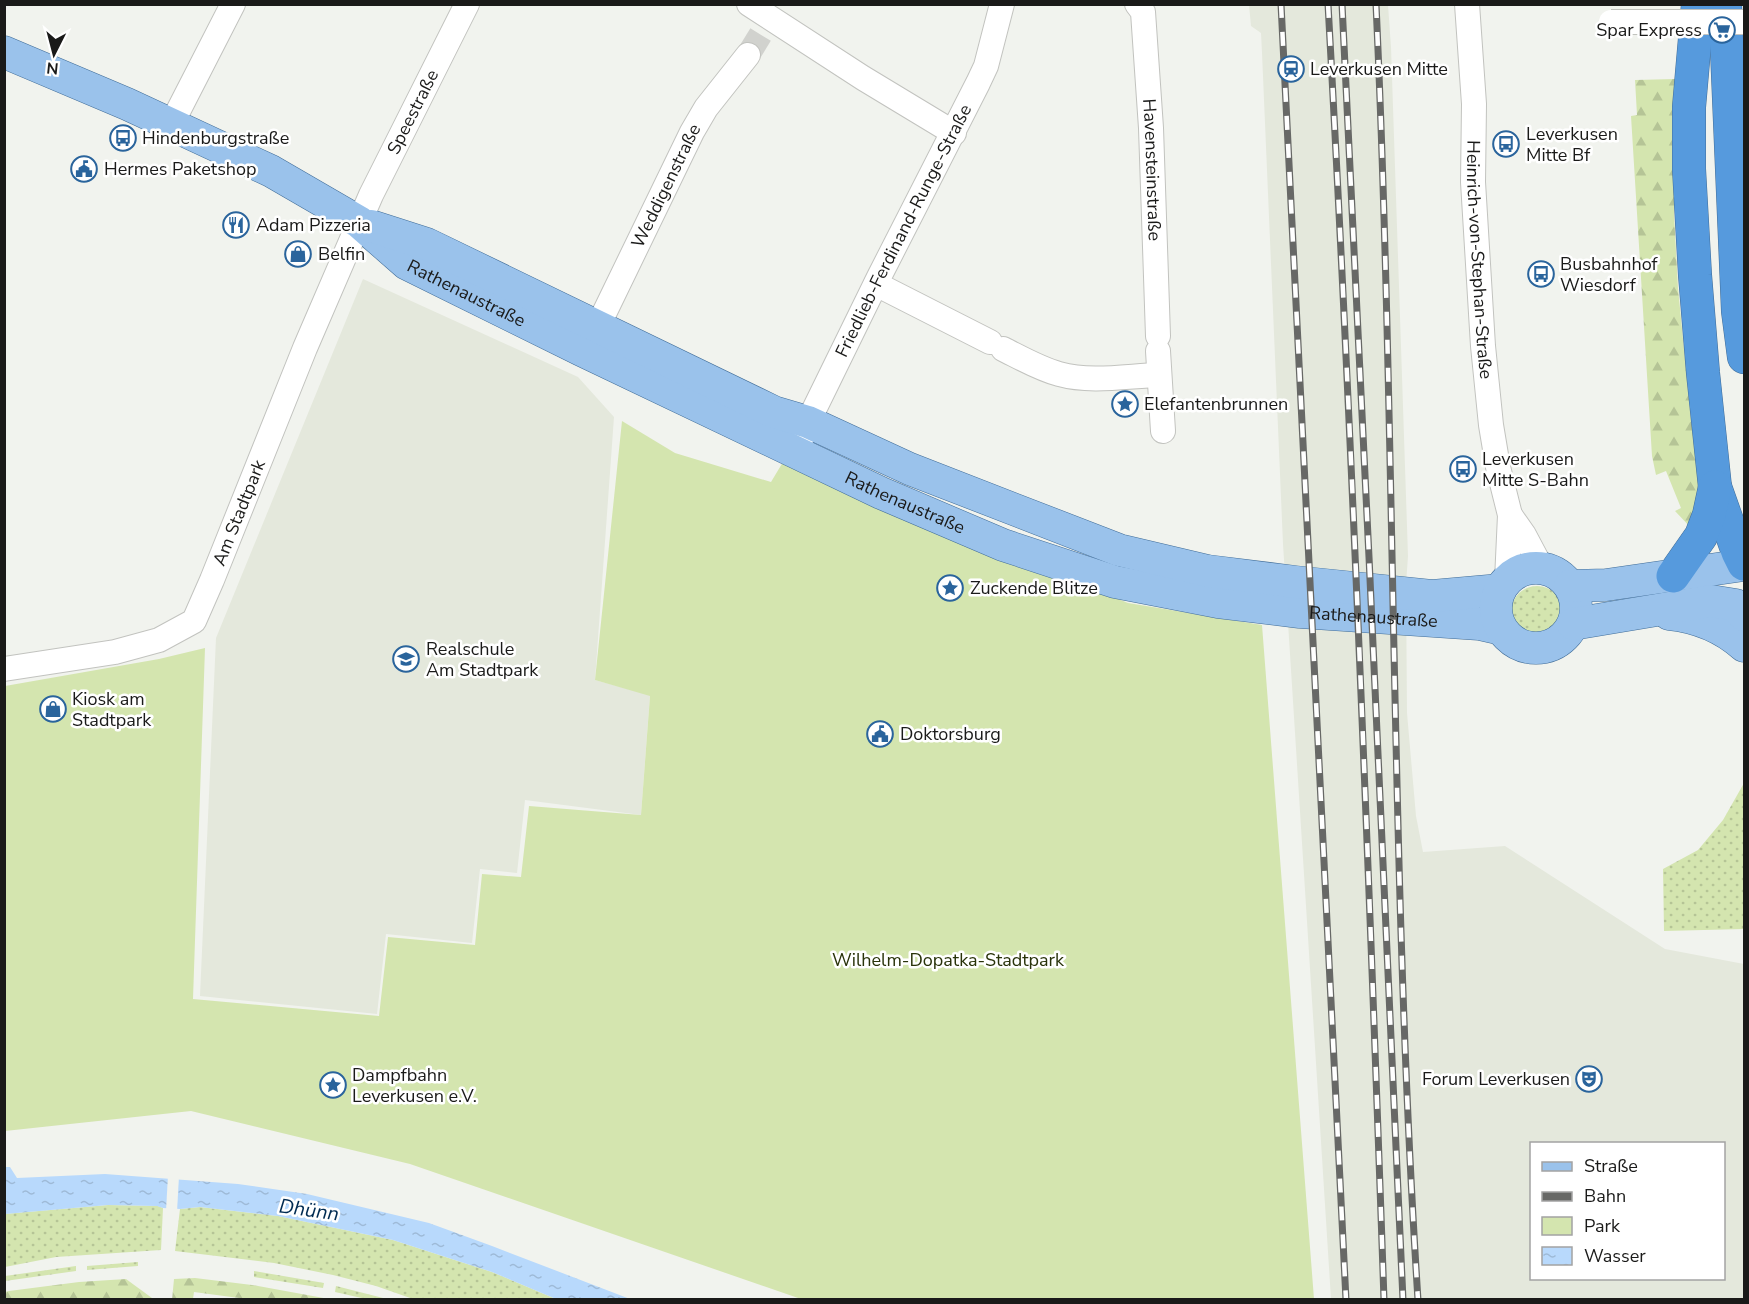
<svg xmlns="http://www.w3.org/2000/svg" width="1749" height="1304" font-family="'Nunito Sans',sans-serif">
	<defs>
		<pattern id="grass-dots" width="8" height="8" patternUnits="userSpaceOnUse" patternTransform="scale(1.5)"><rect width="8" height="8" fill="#d4e5af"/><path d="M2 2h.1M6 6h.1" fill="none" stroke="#b5c496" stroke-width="1.8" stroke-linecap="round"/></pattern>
		<pattern id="forest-firs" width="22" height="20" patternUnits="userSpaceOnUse" patternTransform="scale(1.5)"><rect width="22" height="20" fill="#d4e5af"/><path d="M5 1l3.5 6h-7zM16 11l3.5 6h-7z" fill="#b5c496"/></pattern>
		<pattern id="water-ripples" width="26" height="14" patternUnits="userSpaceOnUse" patternTransform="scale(1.5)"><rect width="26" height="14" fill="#b8d9fc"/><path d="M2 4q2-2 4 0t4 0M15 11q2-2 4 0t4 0" fill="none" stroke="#9ebad7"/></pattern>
	</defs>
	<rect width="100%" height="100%" fill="#f1f3ee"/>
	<!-- built -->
	<g fill="#e4e8dc" fill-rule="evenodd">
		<path d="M1249,5H1388L1391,47L1408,556L1406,584L1407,713L1416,816L1423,852L1505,846L1665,949L1744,964V1299H1331L1283,544L1262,53L1261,33L1251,26ZM1532,1144H1724V1278H1532Z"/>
		<polygon points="363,279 578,377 614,417 595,680 650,695 641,815 525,800 517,873 480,869 472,943 386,934 377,1014 200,996 216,638"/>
	</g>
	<!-- grass -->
	<g fill="url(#grass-dots)">
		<circle cx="1537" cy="612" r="26"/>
		<polygon points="1744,783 1744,929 1664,931 1663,869 1698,850 1723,820"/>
		<polygon points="108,1205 158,1206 163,1208 161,1250 56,1257 5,1267 4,1214"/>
		<polygon points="200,1207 278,1216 393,1240 492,1272 556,1299 413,1299 376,1286 333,1275 274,1263 175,1251 180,1209"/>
		<polygon points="138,1262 138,1266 87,1270 87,1266"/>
		<polygon points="76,1266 76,1271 5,1281 5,1276"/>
		<polygon points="254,1271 324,1283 323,1288 254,1277"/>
		<polygon points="336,1286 387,1299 366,1299 335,1292"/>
	</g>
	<!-- forest -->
	<g fill="url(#forest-firs)">
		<polygon points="1675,79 1674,214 1678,288 1690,410 1699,481 1692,529 1675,511 1681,508 1666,471 1656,475 1652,456 1631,116 1637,115 1635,80"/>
		<polygon points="195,1278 252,1285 329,1299 254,1300 194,1292 193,1299 172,1300 174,1279"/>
		<polygon points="126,1279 152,1298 152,1299 5,1299 5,1292 9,1291 79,1282"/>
	</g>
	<!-- park -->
	<polygon fill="#d4e5af" points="622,421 675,453 771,482 783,462 1128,603 1262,625 1314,1299 801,1299 410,1164 191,1111 5,1131 5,686 159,659 205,648 193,999 379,1016 388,937 475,945 482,874 521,877 529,806 641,815 650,696 595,680"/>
	<!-- water -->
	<polygon fill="url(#water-ripples)" points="4,1167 10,1167 17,1178 105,1174 238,1184 307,1194 429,1223 492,1246 630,1299 556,1299 492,1272 393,1240 278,1216 200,1207 180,1209 163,1208 157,1206 108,1205 5,1214 4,1184 6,1183 5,1181"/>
	<!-- pier -->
	<polygon fill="#f1f3ee" points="168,1175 179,1176 177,1212 166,1211"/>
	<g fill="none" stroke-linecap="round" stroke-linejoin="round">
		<!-- minor-tunnel -->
		<polyline stroke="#d1d2ce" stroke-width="24" stroke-dasharray="24 12" stroke-linecap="butt" points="748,55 764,29"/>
		<!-- minor casing -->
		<g stroke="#c2c3bf" stroke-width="26">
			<g id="minor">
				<polyline points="749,4 863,78 954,133"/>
				<path id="s1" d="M1137,4L1143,12L1151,128L1158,336"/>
				<path id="s2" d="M1467,4L1474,104L1473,182L1483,346L1491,425L1498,467L1510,515L1507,580"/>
				<polyline points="171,125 233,4"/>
				<polyline points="876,284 990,342"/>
				<path id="s3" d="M597,328L692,132L706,108L748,55"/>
				<path d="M1003,349C1021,358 1040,369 1059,374C1091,383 1127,376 1159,375"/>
				<polyline points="1158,351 1163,431"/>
				<path id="s4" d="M802,437L808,422L879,277L978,83L986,66L1002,4"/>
				<polyline points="1510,515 1524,535 1541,567"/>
				<path id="s5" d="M4,669L115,652L159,640L194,621L212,580L305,348L371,195L467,4"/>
			</g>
		</g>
		<!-- major casing -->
		<g stroke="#416d98" stroke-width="33">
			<g id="major">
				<path id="s6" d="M4,52L127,104L271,171L359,222L407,264L581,350L881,493L1003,545L1115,582L1218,602L1300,612L1479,624L1501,629"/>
				<polyline points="371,226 427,244 774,412 808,422 910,469 1119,550 1208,571 1296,582 1432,596 1500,590"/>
				<circle cx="1536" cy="608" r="40"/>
				<polyline points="1570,586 1606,585 1744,565"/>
				<path d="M1669,614C1697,617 1723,627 1744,646"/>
				<polyline points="1573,624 1711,601 1736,605 1744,615"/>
			</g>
		</g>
		<!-- highway casing -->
		<g stroke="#416d98" stroke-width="34">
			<g id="highway">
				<polyline points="1698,4 1689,107 1689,169 1695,275 1703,373 1715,487 1738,552 1744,564"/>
				<polyline points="1725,4 1738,311 1744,357"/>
				<polyline points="1673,576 1701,536 1709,515 1715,487"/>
			</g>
		</g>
		<!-- minor -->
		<use href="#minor" stroke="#fff" stroke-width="24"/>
		<!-- major -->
		<use href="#major" stroke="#9ac2eb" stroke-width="32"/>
		<!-- highway -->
		<use href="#highway" stroke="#569add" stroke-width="33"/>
		<!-- rail casing -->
		<g stroke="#676866" stroke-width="7">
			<g id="rail">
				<polyline points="1281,4 1346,1300"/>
				<path d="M1328,4C1352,436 1369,868 1384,1300"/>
				<polyline points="1342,4 1369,557 1403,1300"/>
				<path d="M1376,4C1396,436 1390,868 1418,1300"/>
			</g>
		</g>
		<!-- rail -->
		<use href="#rail" stroke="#fff" stroke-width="4.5" stroke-dasharray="14" stroke-linecap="butt"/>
		<!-- minor-bridge casing -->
		<g stroke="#c2c3bf" stroke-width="26" stroke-linecap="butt">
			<polyline id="minor-bridge" points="1611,22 1744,22"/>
		</g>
		<!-- minor-bridge -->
		<use href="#minor-bridge" stroke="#fff" stroke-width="24"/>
	</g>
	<!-- icons -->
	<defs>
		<g id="supermarket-ring" transform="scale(1.35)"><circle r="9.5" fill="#fff" stroke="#2a649c" stroke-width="1.5"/><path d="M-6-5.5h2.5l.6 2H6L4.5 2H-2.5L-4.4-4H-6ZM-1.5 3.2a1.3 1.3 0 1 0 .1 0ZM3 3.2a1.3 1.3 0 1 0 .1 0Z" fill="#2a649c"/></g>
		<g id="station-ring" transform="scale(1.35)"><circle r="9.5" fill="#fff" stroke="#2a649c" stroke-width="1.5"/><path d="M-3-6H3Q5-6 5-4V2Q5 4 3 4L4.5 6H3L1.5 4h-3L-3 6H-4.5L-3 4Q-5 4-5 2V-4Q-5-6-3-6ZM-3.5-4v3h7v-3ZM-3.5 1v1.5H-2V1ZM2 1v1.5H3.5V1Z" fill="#2a649c"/></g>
		<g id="bus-ring" transform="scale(1.35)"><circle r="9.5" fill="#fff" stroke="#2a649c" stroke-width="1.5"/><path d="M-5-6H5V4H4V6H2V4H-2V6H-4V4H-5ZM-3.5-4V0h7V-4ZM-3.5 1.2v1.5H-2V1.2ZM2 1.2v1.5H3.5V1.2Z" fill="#2a649c"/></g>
		<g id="civic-ring" transform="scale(1.35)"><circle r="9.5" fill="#fff" stroke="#2a649c" stroke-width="1.5"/><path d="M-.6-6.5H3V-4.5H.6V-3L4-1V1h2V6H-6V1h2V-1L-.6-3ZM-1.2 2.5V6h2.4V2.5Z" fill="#2a649c"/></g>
		<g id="restaurant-ring" transform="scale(1.35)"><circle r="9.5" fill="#fff" stroke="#2a649c" stroke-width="1.5"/><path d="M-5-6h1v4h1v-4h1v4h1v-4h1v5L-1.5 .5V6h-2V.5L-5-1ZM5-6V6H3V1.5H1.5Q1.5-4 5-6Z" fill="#2a649c"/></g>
		<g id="shop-ring" transform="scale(1.35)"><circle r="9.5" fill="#fff" stroke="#2a649c" stroke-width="1.5"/><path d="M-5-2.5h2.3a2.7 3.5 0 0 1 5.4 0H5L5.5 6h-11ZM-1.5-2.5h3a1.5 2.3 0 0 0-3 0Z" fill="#2a649c"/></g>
		<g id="sight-ring" transform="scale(1.35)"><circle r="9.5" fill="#fff" stroke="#2a649c" stroke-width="1.5"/><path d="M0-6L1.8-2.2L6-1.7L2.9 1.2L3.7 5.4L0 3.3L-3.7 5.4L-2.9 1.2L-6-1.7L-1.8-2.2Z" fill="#2a649c"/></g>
		<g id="school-ring" transform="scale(1.35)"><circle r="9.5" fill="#fff" stroke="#2a649c" stroke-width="1.5"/><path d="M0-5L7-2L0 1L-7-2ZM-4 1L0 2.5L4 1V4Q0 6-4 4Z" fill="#2a649c"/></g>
		<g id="theatre-ring" transform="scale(1.35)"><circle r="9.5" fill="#fff" stroke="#2a649c" stroke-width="1.5"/><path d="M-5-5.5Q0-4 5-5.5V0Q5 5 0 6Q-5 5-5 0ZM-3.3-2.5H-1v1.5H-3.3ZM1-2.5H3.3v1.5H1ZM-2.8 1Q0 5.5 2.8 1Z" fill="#2a649c"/></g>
	</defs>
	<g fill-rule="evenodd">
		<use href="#supermarket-ring" x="1722" y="30"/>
		<use href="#station-ring" x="1291" y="69"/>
		<use href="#bus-ring" x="123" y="138"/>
		<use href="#bus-ring" x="1506" y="144"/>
		<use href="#civic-ring" x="84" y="169"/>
		<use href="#restaurant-ring" x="236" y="225"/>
		<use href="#shop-ring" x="298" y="254"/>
		<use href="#bus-ring" x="1541" y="274"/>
		<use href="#sight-ring" x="1125" y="404"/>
		<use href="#bus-ring" x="1463" y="469"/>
		<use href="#sight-ring" x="950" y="588"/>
		<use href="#school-ring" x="406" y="659"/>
		<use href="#shop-ring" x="53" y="709"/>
		<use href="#civic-ring" x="880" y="734"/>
		<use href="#theatre-ring" x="1589" y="1079"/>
		<use href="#sight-ring" x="333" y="1085"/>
	</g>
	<g text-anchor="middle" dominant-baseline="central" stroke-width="5" stroke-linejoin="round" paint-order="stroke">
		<!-- poi labels -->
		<g font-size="18" fill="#1a1a19" stroke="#fff" text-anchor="start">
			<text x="1702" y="30" text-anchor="end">Spar Express</text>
			<text x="1310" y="69">Leverkusen Mitte</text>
			<text x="1526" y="134">Leverkusen<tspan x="1526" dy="21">Mitte Bf</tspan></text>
			<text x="142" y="138">Hindenburgstraße</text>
			<text x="104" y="169">Hermes Paketshop</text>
			<text x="256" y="225">Adam Pizzeria</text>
			<text x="318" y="254">Belfin</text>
			<text x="1560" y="264">Busbahnhof<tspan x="1560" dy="21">Wiesdorf</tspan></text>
			<text x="1144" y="404">Elefantenbrunnen</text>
			<text x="1482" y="459">Leverkusen<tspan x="1482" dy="21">Mitte S-Bahn</tspan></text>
			<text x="970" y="588">Zuckende Blitze</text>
			<text x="426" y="649">Realschule<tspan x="426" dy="21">Am Stadtpark</tspan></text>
			<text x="72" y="699">Kiosk am<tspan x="72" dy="21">Stadtpark</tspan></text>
			<text x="900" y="734">Doktorsburg</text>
			<text x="352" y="1075">Dampfbahn<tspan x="352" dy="21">Leverkusen e.V.</tspan></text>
			<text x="1570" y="1079" text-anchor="end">Forum Leverkusen</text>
		</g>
		<!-- street labels -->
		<g font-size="18" fill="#1a1a19" stroke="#fff">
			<text stroke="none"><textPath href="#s5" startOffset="752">Speestraße</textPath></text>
			<text stroke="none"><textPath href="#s1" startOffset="168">Havensteinstraße</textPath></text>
			<text stroke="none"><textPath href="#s3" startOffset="158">Weddigenstraße</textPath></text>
			<text stroke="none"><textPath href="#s4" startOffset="230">Friedlieb-Ferdinand-Runge-Straße</textPath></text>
			<text stroke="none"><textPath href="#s2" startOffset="256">Heinrich-von-Stephan-Straße</textPath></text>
			<text stroke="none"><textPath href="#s6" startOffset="524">Rathenaustraße</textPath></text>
			<text stroke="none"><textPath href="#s6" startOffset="1010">Rathenaustraße</textPath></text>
			<text stroke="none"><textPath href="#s5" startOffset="315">Am Stadtpark</textPath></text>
			<text stroke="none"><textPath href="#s6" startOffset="1496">Rathenaustraße</textPath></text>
		</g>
		<!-- park labels -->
		<g font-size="18" fill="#29330a" stroke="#fff">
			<text x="948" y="960">Wilhelm-Dopatka-Stadtpark</text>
		</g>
		<!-- water labels -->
		<g font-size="20" font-style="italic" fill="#002b52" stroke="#fff">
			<text transform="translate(309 1210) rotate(8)">Dhünn</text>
		</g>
	</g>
	<!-- border -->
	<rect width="1749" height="1304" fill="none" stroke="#1a1a19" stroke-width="12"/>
	<!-- legend -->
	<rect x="1530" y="1142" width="195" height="138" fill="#ffffff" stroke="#a3a3a3" stroke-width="1.5"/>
	<rect x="1542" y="1162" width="30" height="9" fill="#9ac2eb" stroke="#a3a3a3" stroke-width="1.5"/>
	<text x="1584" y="1172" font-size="18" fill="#1a1a19">Straße</text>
	<rect x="1542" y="1192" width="30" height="9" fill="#676866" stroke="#a3a3a3" stroke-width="1.5"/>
	<text x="1584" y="1202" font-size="18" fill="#1a1a19">Bahn</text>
	<rect x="1542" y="1217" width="30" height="18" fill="#d4e5af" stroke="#a3a3a3" stroke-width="1.5"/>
	<text x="1584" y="1232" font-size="18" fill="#1a1a19">Park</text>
	<rect x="1542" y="1247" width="30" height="18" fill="url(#water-ripples)" stroke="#a3a3a3" stroke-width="1.5"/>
	<text x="1584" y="1262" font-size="18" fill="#1a1a19">Wasser</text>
	<!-- north arrow -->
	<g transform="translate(54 54) rotate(186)" stroke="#ffffff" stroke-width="4.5" paint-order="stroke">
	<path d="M0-4.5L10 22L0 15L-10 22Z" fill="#1a1a19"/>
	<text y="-9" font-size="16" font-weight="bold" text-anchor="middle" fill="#1a1a19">N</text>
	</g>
</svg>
